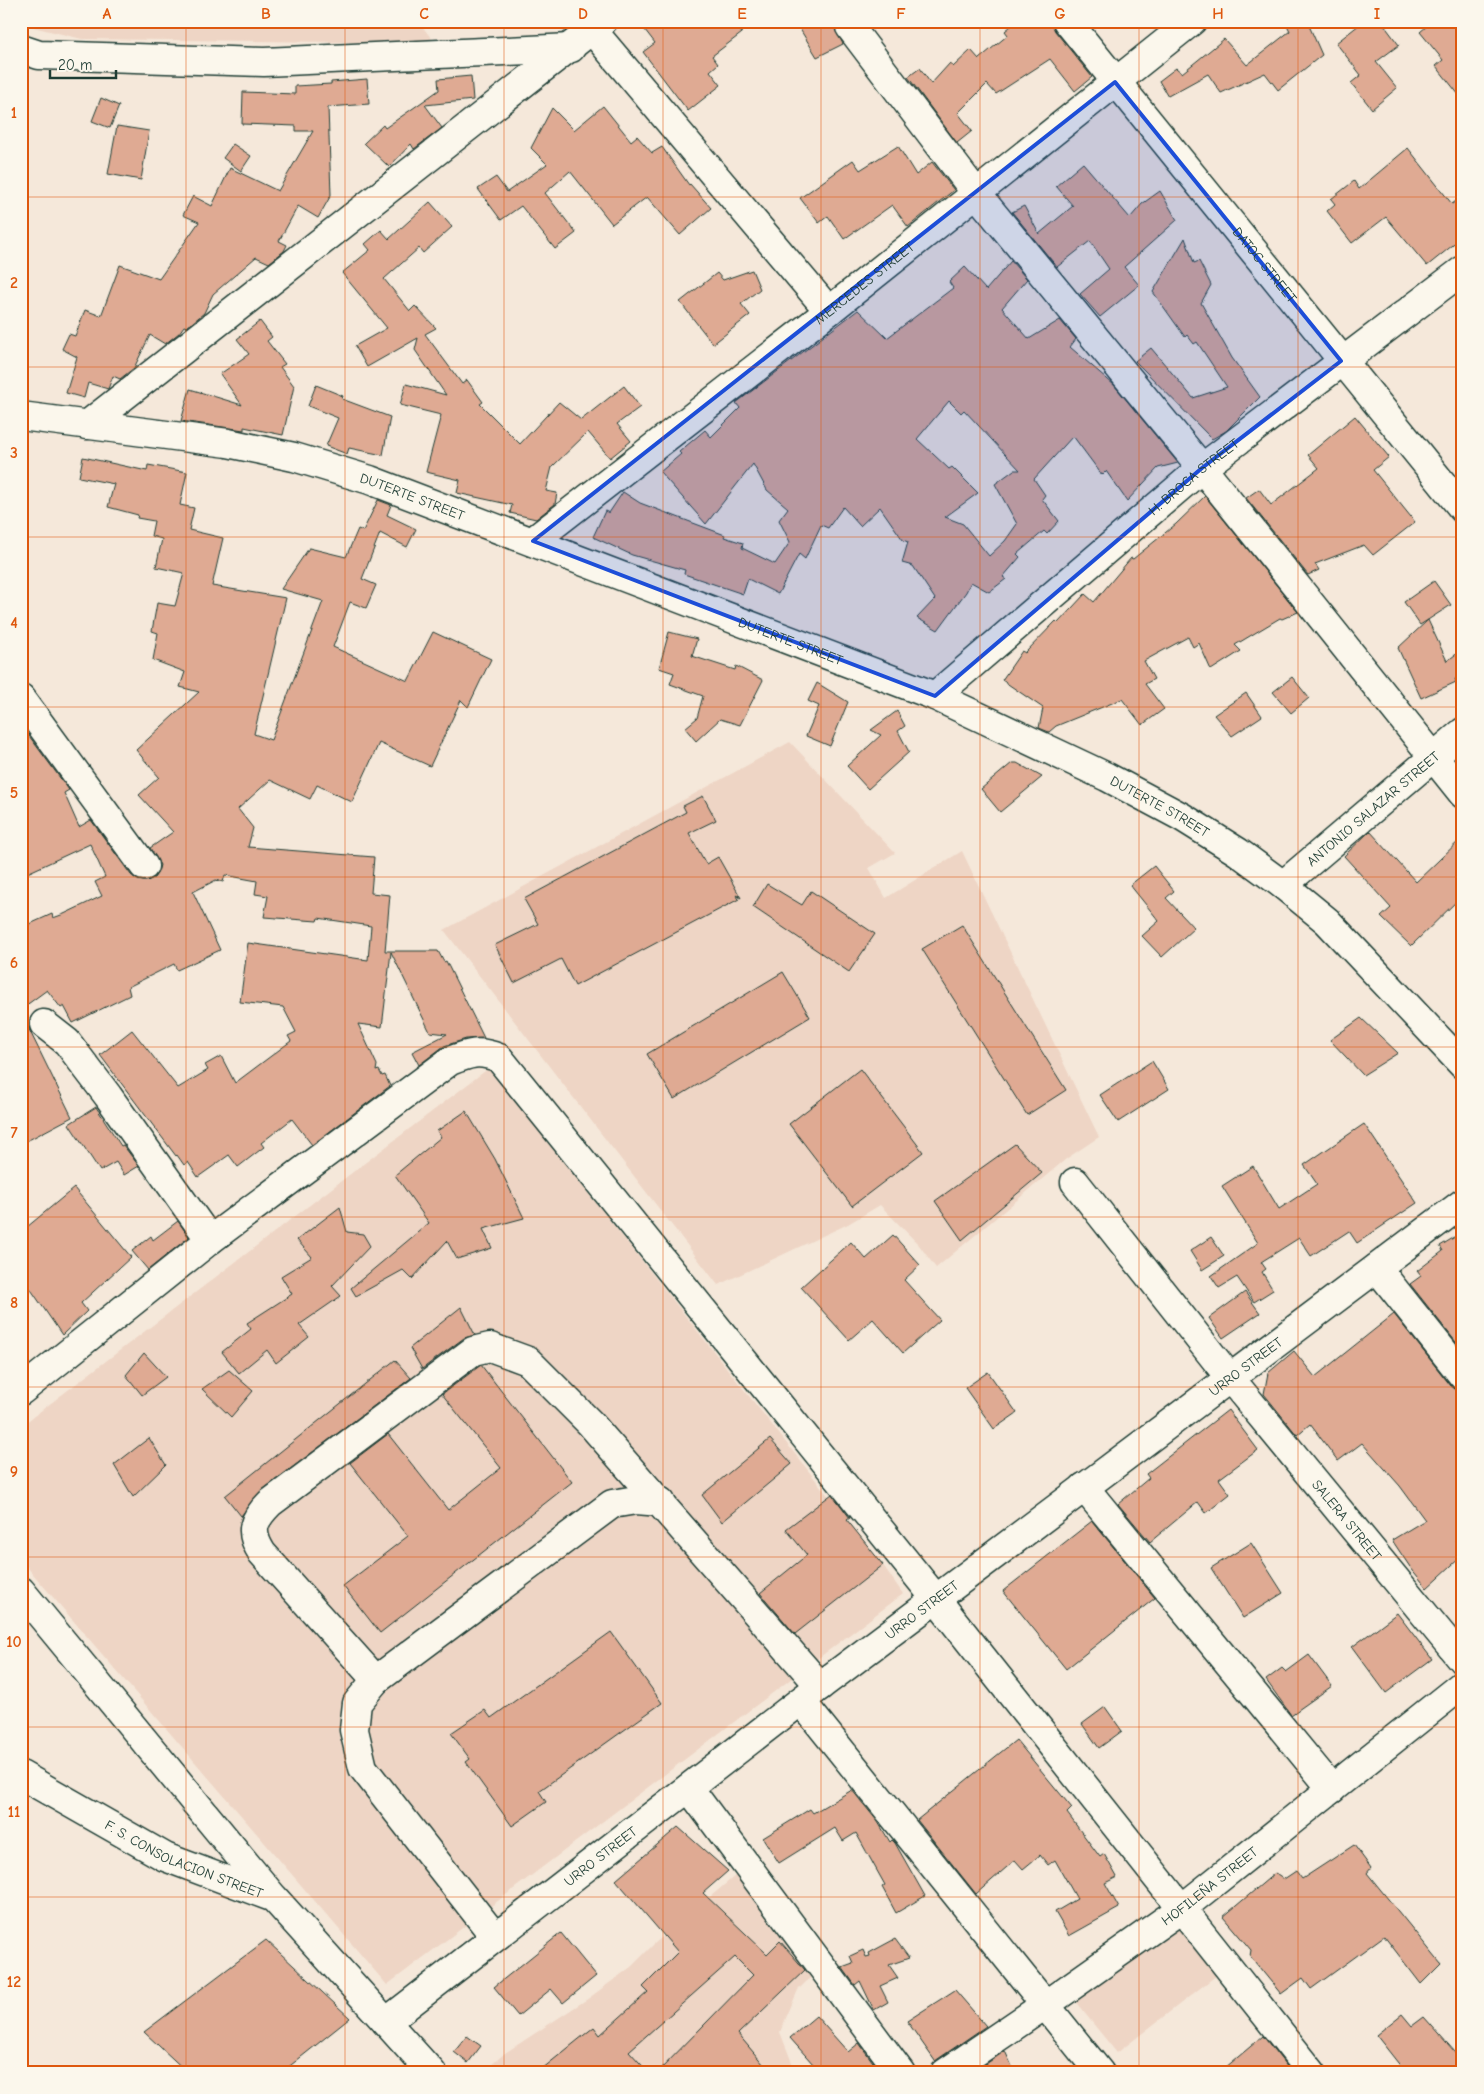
<svg xmlns="http://www.w3.org/2000/svg" width="1484" height="2094" font-family="'Comic Neue',sans-serif">
	<rect width="100%" height="100%" fill="#f5e8da"/>
	<filter id="ink" filterUnits="userSpaceOnUse"><feTurbulence type="fractalNoise" baseFrequency=".02" numOctaves="2"/><feDisplacementMap in="SourceGraphic" scale="10" xChannelSelector="R" yChannelSelector="G"/><feConvolveMatrix kernelMatrix="1 2 1 2 8 2 1 2 1" color-interpolation-filters="sRGB"/></filter>
	<g filter="url(#ink)">
		<!-- built -->
		<g fill="#eed5c5">
			<polygon points="21,21 418,21 435,43 82,39 21,24"/>
			<polygon points="790,742 895,853 869,868 886,898 962,851 1099,1137 1066,1159 936,1268 919,1245 880,1205 848,1224 718,1285 444,930"/>
			<polygon points="489,1068 883,1565 903,1594 387,1985 21,1560 21,1426"/>
			<polygon points="742,1870 821,1967 798,1990 780,2032 796,2073 482,2073 505,2053 589,1998 631,1967 654,1944"/>
			<polygon points="1176,1924 1217,1975 1117,2053 1074,2000"/>
		</g>
		<!-- building -->
		<g fill="#dfaa93" stroke="#1f3d34" fill-rule="evenodd">
			<polygon points="638,21 732,21 742,33 712,56 718,64 710,71 721,85 688,111 643,52 655,43"/>
			<polygon points="795,21 836,21 835,29 843,44 817,57"/>
			<polygon points="1017,21 1051,21 1055,31 1092,77 1075,91 1050,59 996,94 987,84 958,113 972,131 957,143 908,77 920,68 931,84 950,63 953,67 971,50 979,59 1008,35 1005,31"/>
			<polygon points="1285,21 1307,21 1322,55 1278,90 1265,73 1221,93 1208,74 1168,96 1159,81 1176,68 1182,73 1224,39 1247,65 1290,31"/>
			<polygon points="1364,21 1381,21 1399,45 1376,62 1397,88 1372,109 1351,83 1361,75 1336,43"/>
			<polygon points="1433,21 1463,21 1463,100 1436,66 1443,60 1420,32"/>
			<polygon points="471,76 473,100 425,105 442,128 414,149 411,144 389,167 364,143 383,125 385,128 439,90 438,79"/>
			<polygon points="367,79 369,104 328,107 331,195 318,218 298,206 279,241 287,245 284,251 269,263 256,257 213,294 204,313 187,327 184,326 179,333 165,344 150,335 134,368 120,379 113,376 108,389 88,383 84,398 66,393 77,357 62,349 69,334 75,336 85,310 101,316 120,265 159,279 199,222 183,215 193,196 212,206 230,168 278,191 313,131 296,131 296,126 242,124 243,92 295,94 295,86 331,84 331,82"/>
			<polygon points="101,98 119,106 110,128 92,121"/>
			<polygon points="603,106 631,141 637,136 652,153 662,147 689,185 690,184 711,208 680,235 647,197 612,224 570,171 545,193 576,233 555,249 521,206 501,220 478,189 496,177 507,192 547,164 531,148 552,108 574,130"/>
			<polygon points="117,126 149,131 141,180 108,174"/>
			<polygon points="233,144 251,156 241,171 223,158"/>
			<polygon points="898,146 916,175 932,162 954,190 908,227 892,205 844,239 828,216 819,223 800,198 853,160 860,170"/>
			<polygon points="1408,148 1452,204 1463,196 1463,237 1427,266 1386,217 1352,243 1327,211 1335,204 1331,199 1354,181 1359,189"/>
			<polygon points="1083,163 1130,218 1142,204 1160,191 1177,220 1124,267 1139,285 1100,317 1080,294 1109,269 1090,241 1057,267 1012,212 1024,206 1039,234 1073,206 1056,186"/>
			<polygon points="430,202 452,227 423,253 419,248 384,279 410,311 415,306 436,328 425,334 462,384 467,380 483,402 480,404 520,444 559,402 581,420 624,386 640,407 617,424 631,441 610,458 588,432 552,467 546,491 557,493 555,504 536,519 510,513 512,505 457,493 460,480 426,472 441,415 400,405 406,384 446,395 415,350 418,338 367,367 355,346 387,328 342,273 370,250 365,244 381,230 389,239"/>
			<polygon points="1185,238 1194,263 1199,261 1211,285 1201,303 1232,358 1260,397 1226,431 1212,439 1135,361 1151,348 1193,398 1227,387 1197,342 1194,344 1187,335 1185,337 1153,292"/>
			<path d="M1011,261L1027,279L1002,308L1029,339L1060,320L1076,339L1070,347L1114,385L1178,463L1158,468L1127,501L1106,471L1102,475L1073,436L1034,479L1045,495L1042,499L1059,521L1047,534L1044,531L1017,554L1020,557L1003,577L1006,579L989,592L971,582L966,592L938,630L917,618L935,599L913,566L902,563L908,542L903,540L880,507L860,526L843,507L828,528L821,525L805,559L799,554L778,594L748,579L743,594L684,574L685,570L632,555L593,537L605,511L609,513L623,492L640,503L725,535L724,537L743,543L742,548L775,564L790,542L779,520L788,508L767,490L753,464L706,524L660,472L681,454L679,452L705,430L711,437L740,408L736,403L858,310L887,338L953,288L949,282L965,267L986,290ZM949,401L961,413L964,410L1020,470H1014L995,484L1017,524L1005,541L989,556L963,524L945,517L978,493L952,467L949,469L917,439Z"/>
			<polygon points="752,270 760,289 741,304 750,315 713,344 680,302 717,273 723,280"/>
			<polygon points="260,321 272,337 267,341 285,364 280,367 294,386 283,435 244,427 244,430 181,421 190,389 242,405 220,374 249,354 237,339"/>
			<polygon points="316,385 343,396 342,399 390,417 383,455 349,448 347,454 326,446 338,418 308,406"/>
			<polygon points="1355,416 1389,457 1373,470 1415,522 1373,555 1364,545 1315,564 1319,570 1308,575 1246,498 1259,489 1271,505 1319,468 1308,455"/>
			<polygon points="83,457 147,471 148,465 187,472 180,505 194,508 189,530 223,538 212,586 286,598 254,734 271,740 323,601 281,589 309,548 346,557 358,529 363,531 378,500 391,505 387,515 416,529 407,547 380,533 362,579 376,585 366,608 350,602 333,647 408,681 433,632 491,659 468,707 461,700 430,766 379,743 352,802 317,785 310,799 270,780 238,809 253,828 248,847 374,857 371,893 390,895 385,951 438,951 444,962 446,961 484,1038 466,1039 444,1046 419,1065 412,1052 447,1034 430,1032 391,952 382,1027 358,1024 377,1065 376,1071 379,1070 382,1076 385,1075 390,1086 312,1145 292,1119 261,1143 264,1147 238,1167 229,1155 198,1177 188,1162 184,1165 177,1155 176,1156 100,1055 132,1030 178,1088 208,1070 205,1065 221,1056 235,1083 291,1041 288,1036 296,1032 283,1007 240,1002 248,943 368,960 371,926 318,918 317,921 264,917 268,896 255,894 257,881 225,875 223,882 216,880 193,892 220,950 177,970 174,964 128,987 130,995 73,1023 64,1006 61,1008 47,990 21,1009 21,928 52,914 53,918 64,914 102,896 95,882 105,877 90,844 21,876 21,725 69,790 64,793 79,827 91,820 131,875 138,880 146,881 154,878 158,872 160,865 150,848 173,832 139,795 159,777 136,750 199,692 180,687 185,672 153,660 158,633 152,631 157,603 175,606 184,573 156,567 162,539 151,536 154,521 137,518 138,515 108,507 114,484 79,477"/>
			<polygon points="1205,496 1298,612 1282,619 1280,618 1235,645 1241,651 1211,670 1199,643 1193,647 1188,637 1144,661 1154,679 1145,684 1164,709 1142,725 1122,699 1056,726 1049,732 1039,728 1043,708 1002,680 1022,651 1025,653 1056,621 1058,623 1085,594 1094,602 1131,558 1133,559 1176,524"/>
			<polygon points="1434,581 1451,605 1420,625 1404,602"/>
			<polygon points="1428,620 1447,661 1463,649 1463,673 1455,679 1456,682 1421,698 1398,648"/>
			<polygon points="669,632 697,639 692,656 735,670 736,666 763,680 740,725 720,719 696,741 685,728 697,718 703,696 670,684 674,673 659,668"/>
			<polygon points="1292,677 1309,698 1291,713 1273,692"/>
			<polygon points="817,683 848,702 830,746 806,736 819,706 808,701"/>
			<polygon points="1246,693 1262,716 1232,736 1214,715"/>
			<polygon points="897,711 905,726 898,731 909,752 868,789 847,766 881,735 871,730"/>
			<polygon points="1012,763 1017,763 1042,777 1000,812 981,789"/>
			<polygon points="703,796 716,820 689,833 706,864 718,857 741,898 736,895 739,899 575,986 561,959 514,983 495,945 538,924 524,899 686,812 683,806"/>
			<polygon points="1370,831 1416,882 1463,837 1463,895 1411,946 1381,917 1391,908 1344,856"/>
			<polygon points="1154,866 1174,891 1166,898 1194,928 1162,957 1142,936 1159,921 1130,885"/>
			<polygon points="767,884 802,905 811,891 875,934 849,972 753,907"/>
			<polygon points="962,925 1066,1090 1027,1115 922,949"/>
			<polygon points="783,972 810,1017 674,1099 647,1054"/>
			<polygon points="21,1013 72,1117 21,1144"/>
			<polygon points="1361,1018 1398,1053 1363,1075 1330,1040"/>
			<polygon points="1152,1061 1169,1089 1118,1122 1100,1095"/>
			<polygon points="860,1069 923,1152 852,1206 789,1124"/>
			<polygon points="96,1107 121,1146 123,1145 139,1166 124,1175 116,1162 100,1171 69,1124"/>
			<polygon points="466,1111 495,1159 524,1218 483,1229 492,1248 457,1259 447,1241 412,1279 403,1270 356,1296 351,1288 429,1223 395,1175 441,1137 437,1131"/>
			<polygon points="1364,1124 1417,1203 1357,1243 1349,1231 1311,1256 1299,1238 1261,1262 1266,1269 1262,1272 1273,1290 1254,1302 1237,1277 1219,1288 1211,1276 1258,1243 1222,1186 1253,1166 1279,1209 1317,1184 1304,1165"/>
			<polygon points="1015,1144 1042,1173 962,1240 935,1201"/>
			<polygon points="74,1188 131,1257 81,1303 87,1311 62,1335 21,1275 21,1232"/>
			<polygon points="340,1207 347,1232 363,1234 370,1246 332,1286 341,1296 299,1325 309,1337 276,1363 267,1350 239,1373 222,1352 251,1329 247,1323 292,1294 281,1276 312,1257 297,1240"/>
			<polygon points="178,1221 189,1237 148,1270 132,1251 151,1236 153,1240"/>
			<polygon points="1463,1232 1463,1351 1410,1284 1421,1276 1417,1271 1443,1251 1440,1246"/>
			<polygon points="893,1235 920,1265 904,1280 940,1320 903,1353 873,1319 849,1340 801,1287 851,1242 866,1259"/>
			<polygon points="1211,1237 1224,1256 1202,1270 1190,1251"/>
			<polygon points="1245,1292 1260,1313 1223,1338 1209,1318"/>
			<polygon points="461,1307 475,1335 464,1338 422,1369 410,1348"/>
			<polygon points="1394,1314 1451,1386 1463,1391 1463,1535 1455,1540 1463,1555 1427,1588 1410,1567 1392,1540 1425,1520 1400,1486 1362,1443 1338,1461 1310,1424 1297,1435 1264,1394 1268,1373 1294,1351 1315,1377"/>
			<polygon points="144,1353 166,1377 142,1395 126,1375"/>
			<polygon points="395,1360 411,1378 261,1491 241,1516 225,1496"/>
			<polygon points="481,1365 572,1482 380,1633 343,1586 408,1536 350,1463 388,1434 448,1510 501,1468 442,1394"/>
			<polygon points="229,1370 253,1391 231,1417 202,1389"/>
			<polygon points="988,1372 1017,1413 994,1429 965,1388"/>
			<polygon points="1228,1410 1258,1450 1219,1479 1230,1494 1206,1513 1198,1502 1150,1542 1118,1504 1149,1478 1146,1474"/>
			<polygon points="149,1438 166,1465 133,1497 114,1465"/>
			<polygon points="770,1439 792,1464 722,1522 702,1495"/>
			<polygon points="832,1494 850,1518 847,1520 883,1565 795,1634 760,1593 807,1555 786,1529"/>
			<polygon points="1092,1521 1155,1598 1066,1669 1003,1591"/>
			<polygon points="1251,1543 1283,1593 1243,1618 1211,1568"/>
			<polygon points="1397,1613 1432,1659 1386,1693 1352,1647"/>
			<polygon points="611,1632 662,1703 539,1791 546,1802 512,1826 466,1762 470,1759 451,1733 485,1710 491,1718"/>
			<polygon points="1309,1655 1332,1686 1291,1715 1266,1680 1282,1668 1286,1672"/>
			<polygon points="1105,1707 1122,1731 1099,1748 1082,1724"/>
			<polygon points="1016,1740 1072,1808 1067,1813 1100,1857 1104,1854 1117,1877 1105,1883 1119,1908 1069,1936 1055,1912 1077,1899 1055,1860 1048,1865 1040,1855 1023,1869 1015,1860 976,1894 917,1820"/>
			<polygon points="852,1790 878,1822 890,1842 892,1840 895,1843 925,1896 896,1913 882,1887 885,1885 856,1833 843,1841 835,1828 779,1863 763,1838 810,1809 813,1813"/>
			<polygon points="678,1827 728,1871 703,1893 767,1954 780,1941 805,1970 738,2034 764,2065 755,2073 657,2073 753,1975 735,1957 629,2051 649,2073 537,2073 594,2027 600,2035 648,1992 643,1987 678,1952 616,1880"/>
			<polygon points="1354,1845 1371,1868 1367,1873 1441,1964 1421,1984 1384,1936 1311,1989 1303,1978 1281,1994 1250,1956 1251,1950 1223,1917 1275,1873 1284,1879 1296,1871 1302,1879"/>
			<polygon points="561,1933 596,1976 563,2003 551,1989 518,2016 494,1987"/>
			<polygon points="895,1939 909,1958 889,1965 898,1978 880,1986 888,2002 874,2010 860,1981 855,1985 842,1967 853,1963 850,1956 863,1950 866,1957 870,1956 869,1953"/>
			<polygon points="266,1940 350,2018 281,2073 188,2073 144,2032"/>
			<polygon points="955,1990 986,2026 935,2061 907,2021"/>
			<polygon points="1402,2014 1412,2026 1424,2017 1463,2061 1449,2073 1406,2073 1376,2035"/>
			<polygon points="816,2016 848,2052 859,2043 881,2073 821,2073 790,2038"/>
			<polygon points="467,2036 481,2046 468,2063 454,2052"/>
			<polygon points="1263,2036 1292,2073 1219,2073"/>
			<polygon points="1005,2051 1015,2073 982,2073 980,2068"/>
		</g>
		<g fill="none" stroke-linecap="round" stroke-linejoin="round">
			<!-- minor casing -->
			<g stroke="#1f3d34" stroke-width="31">
				<g id="minor">
					<polyline points="587,21 593,31 829,311"/>
					<path id="s1" d="M1067,21L1463,509"/>
					<polyline points="850,27 976,193 1202,468 1463,794"/>
					<polyline points="21,49 39,55 264,62 571,48"/>
					<polyline points="87,425 603,21"/>
					<path id="s2" d="M533,541L829,311L1192,21"/>
					<path id="s3" d="M935,696L1202,468L1463,270"/>
					<polyline points="21,698 144,866"/>
					<path id="s4" d="M1283,885L1463,732"/>
					<polyline points="44,1024 67,1042 108,1096 210,1240"/>
					<path id="s5" d="M1075,1182L1230,1378L1463,1661"/>
					<polyline points="1377,1268 1463,1376"/>
					<path d="M21,1391L210,1240L450,1061C470,1053 479,1050 499,1058L936,1599L1312,2073"/>
					<polyline points="1084,1487 1332,1789"/>
					<polyline points="21,1591 273,1897"/>
					<path d="M376,1680L262,1553C248,1531 253,1520 270,1503L473,1351L490,1347L528,1361L590,1423L820,1686"/>
					<polyline points="801,1701 1100,2073"/>
					<path id="s6" d="M21,1775L165,1857L274,1898L432,2073"/>
					<polyline points="689,1788 901,2073"/>
					<polyline points="495,1937 363,1768 354,1730 357,1703 376,1680 612,1504 636,1500 661,1502"/>
					<path id="s7" d="M386,2022L820,1686L1463,1203"/>
					<path id="s8" d="M945,2073L1045,2005L1181,1909L1463,1684"/>
				</g>
			</g>
			<!-- major casing -->
			<g stroke="#1f3d34" stroke-width="31">
				<g id="major">
					<path id="s9" d="M21,416L228,443L294,457L370,480L935,696L1107,777L1182,817L1238,852L1283,885L1327,921L1463,1065"/>
				</g>
			</g>
			<!-- minor -->
			<use href="#minor" stroke="#fbf7ec" stroke-width="28"/>
			<!-- major -->
			<use href="#major" stroke="#fbf7ec" stroke-width="28"/>
		</g>
	</g>
	<!-- marked area -->
	<path fill="#1d4ed8" fill-opacity="0.2" stroke="#1d4ed8" stroke-width="4" stroke-linejoin="round" d="M1115,82L1341,361L1202,468L935,696L533,541Z"/>
	<!-- grid -->
	<path fill="none" stroke="#de580e" stroke-width="1" stroke-opacity="0.55" d="M186,21V2073M345,21V2073M504,21V2073M663,21V2073M821,21V2073M980,21V2073M1139,21V2073M1298,21V2073M21,197H1463M21,367H1463M21,537H1463M21,707H1463M21,877H1463M21,1047H1463M21,1217H1463M21,1387H1463M21,1557H1463M21,1727H1463M21,1897H1463"/>
	<g text-anchor="middle" dominant-baseline="central" stroke-width="4" stroke-linejoin="round" paint-order="stroke">
		<!-- street labels -->
		<g font-size="14" fill="#1f3d34" stroke="#fbf7ec">
			<text stroke="none"><textPath href="#s1" startOffset="314">DATOC STREET</textPath></text>
			<text stroke="none"><textPath href="#s2" startOffset="420">MERCEDES STREET</textPath></text>
			<text stroke="none"><textPath href="#s3" startOffset="339">H. BROCA STREET</textPath></text>
			<text stroke="none"><textPath href="#s9" startOffset="401">DUTERTE STREET</textPath></text>
			<text stroke="none"><textPath href="#s9" startOffset="806">DUTERTE STREET</textPath></text>
			<text stroke="none"><textPath href="#s9" startOffset="1211">DUTERTE STREET</textPath></text>
			<text stroke="none"><textPath href="#s4" startOffset="118">ANTONIO SALAZAR STREET</textPath></text>
			<text stroke="none"><textPath href="#s7" startOffset="1081">URRO STREET</textPath></text>
			<text stroke="none"><textPath href="#s5" startOffset="434">SALERA STREET</textPath></text>
			<text stroke="none"><textPath href="#s7" startOffset="676">URRO STREET</textPath></text>
			<text stroke="none"><textPath href="#s7" startOffset="271">URRO STREET</textPath></text>
			<text stroke="none"><textPath href="#s6" startOffset="184">F. S. CONSOLACION STREET</textPath></text>
			<text stroke="none"><textPath href="#s8" startOffset="324">HOFILEÑA STREET</textPath></text>
		</g>
	</g>
	<!-- margin -->
	<rect width="1484" height="2094" fill="none" stroke="#fbf7ec" stroke-width="55"/>
	<!-- scale -->
	<path d="M50 70v8h66v-8" fill="none" stroke="#1f3d34" stroke-width="2.5"/>
	<text x="58" y="70" font-size="15" fill="#1f3d34" stroke="#fbf7ec" stroke-width="4" paint-order="stroke">20 m</text>
	<rect x="28" y="28" width="1428" height="2038" fill="none" stroke="#de580e" stroke-width="2"/>
	<g font-size="16" text-anchor="middle" font-weight="bold" fill="#de580e">
		<text x="107" y="19">A</text>
		<text x="266" y="19">B</text>
		<text x="424" y="19">C</text>
		<text x="583" y="19">D</text>
		<text x="742" y="19">E</text>
		<text x="901" y="19">F</text>
		<text x="1060" y="19">G</text>
		<text x="1218" y="19">H</text>
		<text x="1377" y="19">I</text>
		<text x="14" y="118">1</text>
		<text x="14" y="288">2</text>
		<text x="14" y="458">3</text>
		<text x="14" y="628">4</text>
		<text x="14" y="798">5</text>
		<text x="14" y="968">6</text>
		<text x="14" y="1138">7</text>
		<text x="14" y="1308">8</text>
		<text x="14" y="1477">9</text>
		<text x="14" y="1647">10</text>
		<text x="14" y="1817">11</text>
		<text x="14" y="1987">12</text>
	</g>
</svg>
